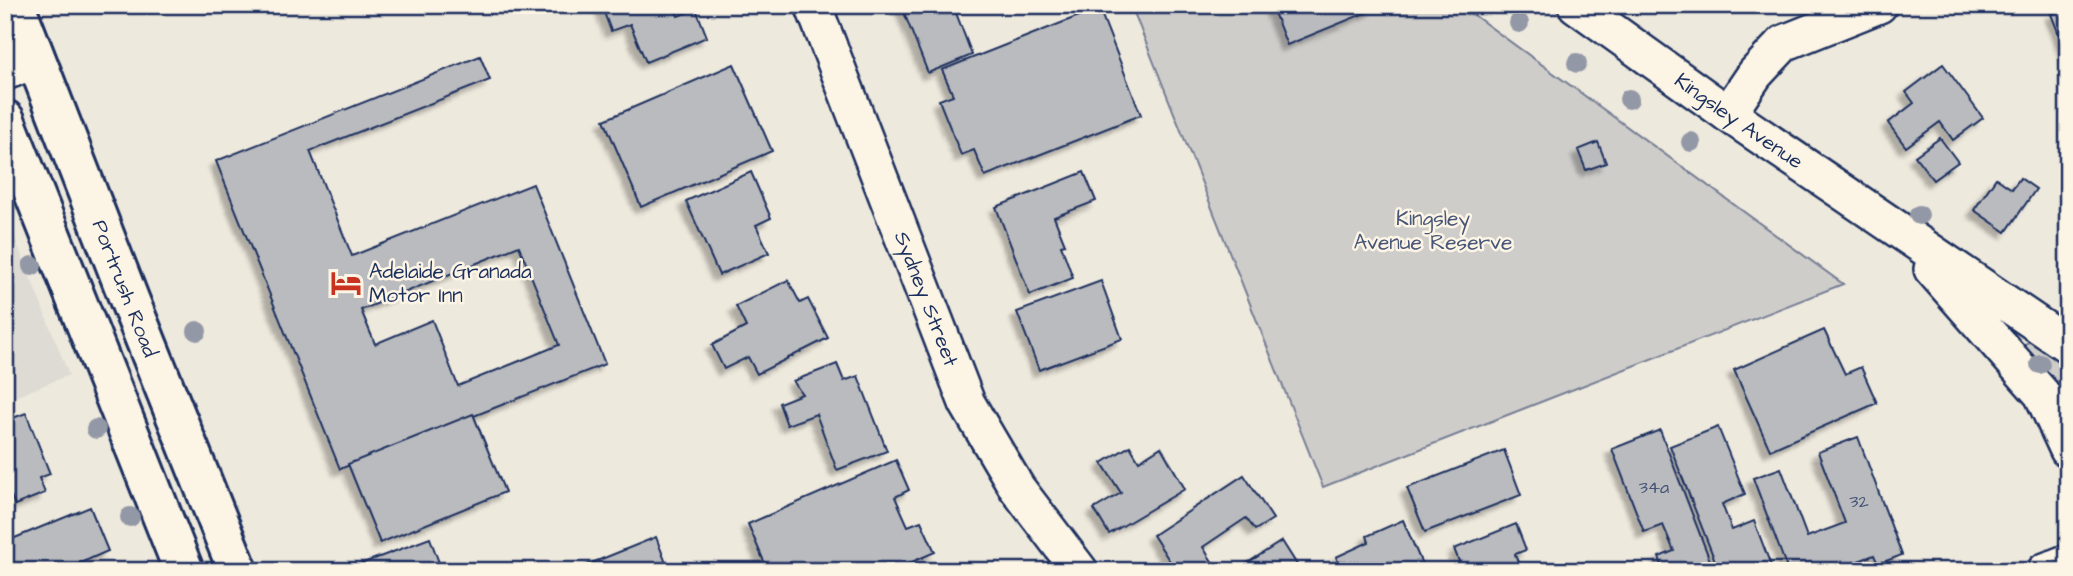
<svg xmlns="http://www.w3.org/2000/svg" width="2073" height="576" font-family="'Architects Daughter',sans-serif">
	<defs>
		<filter id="shadow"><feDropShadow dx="-6" dy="6" stdDeviation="2" flood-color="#0004"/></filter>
	</defs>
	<rect width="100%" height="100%" fill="#eee9dd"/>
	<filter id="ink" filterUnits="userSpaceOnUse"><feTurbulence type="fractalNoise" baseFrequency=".0143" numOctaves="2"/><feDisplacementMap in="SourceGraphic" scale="14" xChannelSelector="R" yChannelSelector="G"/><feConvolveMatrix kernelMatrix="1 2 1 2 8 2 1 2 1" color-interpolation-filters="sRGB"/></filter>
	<g filter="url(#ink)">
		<!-- built -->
		<polygon fill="#dedbd4" points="5,213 69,375 5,401"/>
		<!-- green -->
		<g fill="#cfcdca" stroke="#757e94" stroke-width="2">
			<polygon points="1131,5 1460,5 1843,284 1323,487"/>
			<polygon points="2032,341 2068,367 2068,419 2020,351 2024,344"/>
		</g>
		<!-- building -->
		<g fill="#babbbe" stroke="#1b2f5e" stroke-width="2" fill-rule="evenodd" filter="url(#shadow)">
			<polygon points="607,5 673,5 678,16 696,9 707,37 646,62 630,24 611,31 602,7"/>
			<polygon points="901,5 953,5 972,55 928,73"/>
			<polygon points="1271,5 1374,5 1375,9 1287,45"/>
			<polygon points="1099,8 1141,115 985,176 974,150 961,155 939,100 953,95 942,70"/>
			<polygon points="2068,8 2068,57 2051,14"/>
			<path d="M480,56L490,80L310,151L352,256L533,184L605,364L340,469L216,161ZM519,246L559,345L458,386L432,320L375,344L361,310Z"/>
			<polygon points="734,64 772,151 641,207 604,120"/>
			<polygon points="1943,64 1983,118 1953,140 1940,122 1906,147 1888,123 1914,103 1906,92"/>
			<polygon points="1940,138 1958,162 1933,180 1915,156"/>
			<polygon points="1598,142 1606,163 1586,170 1578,150"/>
			<polygon points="751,172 771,218 756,225 769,253 719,275 686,201"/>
			<polygon points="1084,172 1096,201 1054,217 1065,244 1061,245 1073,278 1030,295 996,207"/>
			<polygon points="1996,178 2012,189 2020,178 2036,189 2006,232 1974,210"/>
			<polygon points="788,280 800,303 808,299 828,338 757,374 748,357 724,369 712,345 746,327 736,306"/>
			<polygon points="1101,281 1122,339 1039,370 1017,312"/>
			<polygon points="1824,330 1845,374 1861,367 1877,403 1770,450 1734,370"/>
			<polygon points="837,364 844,381 858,376 887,451 837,470 816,414 787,425 779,403 802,394 793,381"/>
			<polygon points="26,413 50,474 39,478 45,493 15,505 11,496 5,498 5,421"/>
			<polygon points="473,414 505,492 380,543 348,464"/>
			<polygon points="1718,427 1745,494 1722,504 1732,530 1754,521 1773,571 1719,571 1670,446"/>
			<polygon points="1660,430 1714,571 1664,571 1659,557 1674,551 1663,525 1644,532 1612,449"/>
			<polygon points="1858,437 1902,555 1878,564 1874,555 1832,571 1788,571 1753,478 1781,468 1807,537 1845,523 1818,452"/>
			<polygon points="1130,446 1139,461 1161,447 1185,489 1109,534 1094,509 1121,493 1102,463"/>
			<polygon points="1504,450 1521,495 1425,532 1407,488"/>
			<polygon points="896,460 909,490 895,497 908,526 921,521 935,552 891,571 768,571 748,524"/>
			<polygon points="1244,475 1273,519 1255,530 1246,518 1203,547 1218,571 1176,571 1153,535"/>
			<polygon points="90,507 108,551 62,571 5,571 5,542"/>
			<polygon points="1403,520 1425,571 1342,571 1336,557 1369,542 1367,536"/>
			<polygon points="1516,524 1526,550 1515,554 1521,571 1463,571 1454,549"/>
			<polygon points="656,537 669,571 572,571"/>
			<polygon points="430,538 442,571 342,571"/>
			<polygon points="1282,541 1301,571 1235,571"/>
		</g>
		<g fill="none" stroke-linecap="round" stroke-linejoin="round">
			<!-- minor casing -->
			<g stroke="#1b2f5e" stroke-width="40">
				<g id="minor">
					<path id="s1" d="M813,5L967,403L1017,488L1080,571"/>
					<path id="s2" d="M1576,5L1728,114L2068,345"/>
					<polyline points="5,72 36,60"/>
					<polyline points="1728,114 1755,74 1784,43 1879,5"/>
					<polyline points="1932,269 2042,394 2068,450"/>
					<polyline points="2045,571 2068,562"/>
				</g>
			</g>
			<!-- trunk casing -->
			<g stroke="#1b2f5e" stroke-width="44">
				<g id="trunk">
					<path id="s3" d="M15,5L129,299L238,571"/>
					<polyline points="5,120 184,571"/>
				</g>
			</g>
			<!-- minor -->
			<use href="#minor" stroke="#fcf5e5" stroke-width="35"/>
			<!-- trunk -->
			<use href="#trunk" stroke="#fcf5e5" stroke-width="38"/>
		</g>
		<!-- trees -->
		<g fill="#9398a6">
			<circle cx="1519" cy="23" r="10"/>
			<circle cx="1577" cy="63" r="10"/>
			<circle cx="1629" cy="99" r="10"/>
			<circle cx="1691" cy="142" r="10"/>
			<circle cx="1919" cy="215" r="10"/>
			<circle cx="32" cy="266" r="10"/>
			<circle cx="197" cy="331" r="10"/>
			<circle cx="2040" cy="364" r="10"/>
			<circle cx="96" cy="429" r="10"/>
			<circle cx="130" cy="517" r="10"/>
		</g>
	</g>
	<!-- icons -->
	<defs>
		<g id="hotel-bare" transform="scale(2.415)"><path d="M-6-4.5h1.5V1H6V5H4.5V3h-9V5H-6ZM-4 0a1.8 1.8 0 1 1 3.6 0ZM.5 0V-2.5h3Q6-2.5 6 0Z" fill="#c8321e" stroke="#fcf5e5" stroke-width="2.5" paint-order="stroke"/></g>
	</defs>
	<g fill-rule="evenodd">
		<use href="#hotel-bare" x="346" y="283"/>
	</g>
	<g text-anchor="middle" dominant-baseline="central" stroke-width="5" stroke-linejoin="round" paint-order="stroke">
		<!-- number labels -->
		<g font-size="18" fill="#435276">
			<text x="1654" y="487">34a</text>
			<text x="1859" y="501">32</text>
		</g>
		<!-- street labels -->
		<g font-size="21" fill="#1b2f5e" stroke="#fcf5e5">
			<text stroke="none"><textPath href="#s2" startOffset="200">Kingsley Avenue</textPath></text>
			<text stroke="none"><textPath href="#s3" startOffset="304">Portrush Road</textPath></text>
			<text stroke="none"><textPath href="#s1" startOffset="315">Sydney Street</textPath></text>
		</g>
		<!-- park labels -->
		<g font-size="21" fill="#485679" stroke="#fcf5e5">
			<text x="1433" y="218">Kingsley<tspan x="1433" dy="24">Avenue Reserve</tspan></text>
		</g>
		<!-- poi labels -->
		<g font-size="21" fill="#1b2f5e" stroke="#fcf5e5" text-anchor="start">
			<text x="369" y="271">Adelaide Granada<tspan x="369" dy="24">Motor Inn</tspan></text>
		</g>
	</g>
	<!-- margin -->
	<rect width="2073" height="576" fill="none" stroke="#fcf5e5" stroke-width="28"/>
	<rect x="14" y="14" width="2045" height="548" fill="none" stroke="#1b2f5e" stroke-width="2.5" filter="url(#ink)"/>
</svg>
